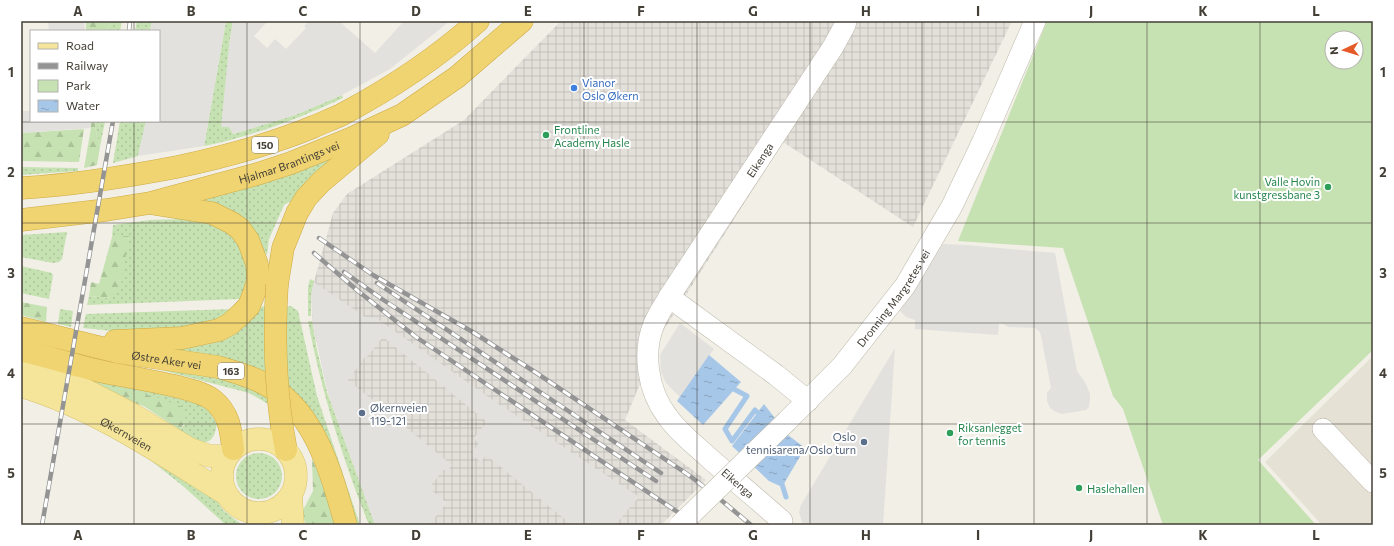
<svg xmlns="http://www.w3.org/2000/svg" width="1394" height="546" font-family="Commissioner,sans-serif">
	<defs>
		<pattern id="industrial-grid" width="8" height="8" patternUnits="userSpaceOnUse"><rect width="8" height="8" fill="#e3e0da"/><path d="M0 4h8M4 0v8" fill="none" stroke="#c4c1bc"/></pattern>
		<pattern id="grass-dots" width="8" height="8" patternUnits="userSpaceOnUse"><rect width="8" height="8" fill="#c7e2b2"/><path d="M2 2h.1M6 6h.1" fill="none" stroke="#acc39a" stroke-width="1.8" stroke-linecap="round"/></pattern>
		<pattern id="forest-firs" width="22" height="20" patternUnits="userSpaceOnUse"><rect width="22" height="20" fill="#c7e2b2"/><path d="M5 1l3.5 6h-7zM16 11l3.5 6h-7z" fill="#acc39a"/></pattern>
		<pattern id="water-ripples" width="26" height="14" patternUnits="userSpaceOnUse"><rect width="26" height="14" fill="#a7c7e9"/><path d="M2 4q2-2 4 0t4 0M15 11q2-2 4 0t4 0" fill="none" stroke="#8aa3be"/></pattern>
	</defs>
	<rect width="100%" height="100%" fill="#f1efe6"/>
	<!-- residential -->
	<polygon fill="#e5e1d4" points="1373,356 1373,525 1322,525 1265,462"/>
	<!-- industrial -->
	<polygon fill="url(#industrial-grid)" points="561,21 1012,21 913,227 783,142 660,336 625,420 706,480 661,525 375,525 328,393 312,321 312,289 333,213 347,194 464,120"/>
	<!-- grass -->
	<g fill="url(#grass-dots)">
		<polygon points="110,21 122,21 120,31 108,31"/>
		<polygon points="137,21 152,21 150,31 135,31"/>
		<path d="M226,21H233L229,45V126L233,134L295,115L342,95L343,98C298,119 253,136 204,146Z"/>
		<polygon points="96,121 105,121 100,147 95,128"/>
		<polygon points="120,121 146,121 138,156 113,163"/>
		<polygon points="346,152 298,197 284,205 269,239 267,255 260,246 194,201 269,182"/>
		<polygon points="21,167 78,168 78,171 21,175"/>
		<path d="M150,220C167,220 184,218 200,220C224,223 245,242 247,266C248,278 244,289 240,299L87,305L89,296L111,298L129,237H112L113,225Z"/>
		<polygon points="67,232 62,259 59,262 53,263 21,257 21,235"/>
		<polygon points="21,266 52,273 53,276 49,299 21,293"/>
		<polygon points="310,279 314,281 311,297 311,316 308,316 308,287"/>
		<polygon points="267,306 266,375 153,347 200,346 220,341 240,330 259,307"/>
		<polygon points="291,306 298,311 317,396 360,525 353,525 285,387 284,307"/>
		<polygon points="60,309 73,311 71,327 58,324"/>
		<polygon points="233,309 226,315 203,326 123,332 83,328 86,314"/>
		<path d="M308,321H312L317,350L327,392L375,525H369C343,460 321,391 308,321Z"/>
		<polygon points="154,368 214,373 268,393 270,405 249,393"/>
		<path d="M76,372L199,404L209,411L217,424C214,440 211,442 195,445L180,430L185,424L75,376Z"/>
		<polygon points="110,434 214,496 223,510 242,525 226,525 183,486 150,460"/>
		<circle cx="259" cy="476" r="23"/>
	</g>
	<!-- forest -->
	<g fill="url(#forest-firs)">
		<polygon points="86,21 110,21 108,31 86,31"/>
		<polygon points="90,121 96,121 95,128 100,147 97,165 84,168 91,128"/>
		<polygon points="84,129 79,162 21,161 21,133"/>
		<polygon points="129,236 120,291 111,298 89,296 91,282 99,284 112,237"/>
		<polygon points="21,302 47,307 46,322 21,315"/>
		<path d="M75,376L159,398L185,408C187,418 185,422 180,430L142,405L124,402Z"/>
		<polygon points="312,459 329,497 329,507 335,525 306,525 302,512 313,491"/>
	</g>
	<!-- green -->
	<path fill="#c7e2b2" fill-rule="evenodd" d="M1047,21H1373V350L1258,460L1316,525H1163L1123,409L1113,396L1063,248L958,241ZM1332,38H1356V62H1332Z"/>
	<!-- parking -->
	<g fill="#e2e1dd">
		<polygon points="48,21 84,21 85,31 49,31"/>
		<polygon points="152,21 226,21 204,146 138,156 146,121 159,121 159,31 150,31"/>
		<polygon points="233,21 268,21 254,36 267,48 275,39 286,49 306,28 304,26 309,21 339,21 375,53 404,21 450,21 390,69 342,95 295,115 233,134 229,127 221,127 229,45"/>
		<polygon points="21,111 31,111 31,121 90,121 91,128 21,133"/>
		<polygon points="943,244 966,245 1055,253 1077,371 1085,382 1090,394 1090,400 1089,407 1086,410 1062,414 1056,412 1050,408 1047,401 1047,393 1051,388 1041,336 1040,332 1035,328 1008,327 1005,325 999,323 998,335 915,329 915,320 906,317 900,311"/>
		<polygon points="314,282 365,317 376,318 497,403 639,497 615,525 572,525 486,455 481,462 471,454 479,443 473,439 487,422 383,337 366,358 365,357 348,380 452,465 448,470 443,470 429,488 447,503 429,525 375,525 328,393 313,324 311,297 312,289"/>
		<polygon points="680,323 714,349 680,397 666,383 661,372 660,355"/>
		<polygon points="895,348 883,525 803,525 799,512 801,505"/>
	</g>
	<!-- water -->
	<g fill="url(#water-ripples)">
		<polygon points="709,355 741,382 703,425 677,401"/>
		<polygon points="764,404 788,435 805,448 782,487 769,481 732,446"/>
	</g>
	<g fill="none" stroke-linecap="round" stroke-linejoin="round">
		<!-- stream -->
		<g stroke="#a7c7e9" stroke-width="5">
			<polyline points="730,387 747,396 725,429 732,441 755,410 761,416"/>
			<polyline points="781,481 786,497"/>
		</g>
		<!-- minor casing -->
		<g stroke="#bcb7a9" stroke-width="22">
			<g id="minor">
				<polyline points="669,297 776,375 808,401"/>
				<path id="s1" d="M787,421L842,366L905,286L952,206L983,141L1035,21"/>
				<polyline points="1323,429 1373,482"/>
				<path id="s2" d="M782,521C757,499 732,478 708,457C694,444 678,432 667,416C648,391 642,353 654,324C658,314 664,306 669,297L833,47L845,25L846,21"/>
			</g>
		</g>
		<!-- major casing -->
		<g stroke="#d8c36d" stroke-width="23">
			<g id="major">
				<polyline points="21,367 82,388 132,414 190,449 210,456 227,456"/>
				<path id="s3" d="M21,386C96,409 160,453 226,494"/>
				<circle cx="259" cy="476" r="37"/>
				<polyline points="291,497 293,525"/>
			</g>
		</g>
		<!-- highway casing -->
		<g stroke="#ceaa43" stroke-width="23">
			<g id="highway">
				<path d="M21,188C74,185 125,177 177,167C224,157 269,145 313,127C322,123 332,119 341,115C390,89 437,58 478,21"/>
				<path id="s4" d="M21,220L106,210L150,203L257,174L291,163L350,139L402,115L457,77L522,21"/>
				<polyline points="277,285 283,248 297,213 306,198 321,182 378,134"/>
				<path id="s5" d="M21,328L118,352L218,367C232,371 247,375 261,382C315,407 331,473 346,525"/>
				<polyline points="115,341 182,338 219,330 230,324 241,314 249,306 254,293 258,280 257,264 248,240 240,229 232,223 212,213 155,204"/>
				<path d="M21,350C49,357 76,366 104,372C129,377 154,381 179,387C190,390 204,393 213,400C229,413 231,430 233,449"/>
				<polyline points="282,427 286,450"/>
			</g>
		</g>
		<!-- minor -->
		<use href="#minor" stroke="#fff" stroke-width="21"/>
		<!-- major -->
		<use href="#major" stroke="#f5e59b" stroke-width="22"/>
		<!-- highway -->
		<use href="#highway" stroke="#f0d472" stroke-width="22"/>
		<!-- rail casing -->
		<g stroke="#949494" stroke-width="4.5">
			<g id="rail">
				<polyline points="129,31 130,21"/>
				<polyline points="319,238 373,275 471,331 535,372 690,476 721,500 751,525"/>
				<polyline points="314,253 358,291 416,337 697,525"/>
				<polyline points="344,272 382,299 656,481"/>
				<polyline points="377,283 661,473"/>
				<polyline points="42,525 113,121"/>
			</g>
		</g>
		<!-- rail -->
		<use href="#rail" stroke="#fff" stroke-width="3" stroke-dasharray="9" stroke-linecap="butt"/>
		<!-- minor-bridge casing -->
		<g stroke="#bcb7a9" stroke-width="22" stroke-linecap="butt">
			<polyline id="minor-bridge" points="680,525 787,421"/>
		</g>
		<!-- highway-bridge casing -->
		<g stroke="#ceaa43" stroke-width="23" stroke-linecap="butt">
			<path id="highway-bridge" d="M277,285C274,333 275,379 282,427"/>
		</g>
		<!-- minor-bridge -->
		<use href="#minor-bridge" stroke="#fff" stroke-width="21"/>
		<!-- highway-bridge -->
		<use href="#highway-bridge" stroke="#f0d472" stroke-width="22"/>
	</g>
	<!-- grid -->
	<path fill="none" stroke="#433f36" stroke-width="1" stroke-opacity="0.55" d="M134,21V31M247,21V525M360,21V525M472,21V525M584,21V525M697,21V525M810,21V525M922,21V525M1034,21V525M1147,21V525M1260,21V525M134,121V525M21,122H1373M21,223H1373M21,323H1373M21,424H1373"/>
	<!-- markers -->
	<circle fill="#3f7fe0" stroke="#fff" stroke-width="1.5" cx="574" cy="88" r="4"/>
	<g fill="#2e9e5b" stroke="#fff" stroke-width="1.5">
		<circle cx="546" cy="135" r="4"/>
		<circle cx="1328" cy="187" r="4"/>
		<circle cx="950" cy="433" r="4"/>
		<circle cx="1079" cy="488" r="4"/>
	</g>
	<g fill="#5c6f8a" stroke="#fff" stroke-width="1.5">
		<circle cx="362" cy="413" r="4"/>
		<circle cx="864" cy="442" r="4"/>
	</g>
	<g text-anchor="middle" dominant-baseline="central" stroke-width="4" stroke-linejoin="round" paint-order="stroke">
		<!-- shield labels -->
		<g fill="#fff" stroke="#7b7972" stroke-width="1">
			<rect x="252" y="137" width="26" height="16" rx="3"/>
			<rect x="218" y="363" width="26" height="16" rx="3"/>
		</g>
		<g font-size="10" font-weight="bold" fill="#433f36">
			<text x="265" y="145">150</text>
			<text x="231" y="371">163</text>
		</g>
		<!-- shop labels -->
		<g font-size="11" fill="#366cbe" stroke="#fff" text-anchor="start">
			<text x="582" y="82">Vianor<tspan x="582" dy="13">Oslo Økern</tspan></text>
		</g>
		<!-- leisure labels -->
		<g font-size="11" fill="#27864d" stroke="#fff" text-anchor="start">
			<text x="554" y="129">Frontline<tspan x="554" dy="13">Academy Hasle</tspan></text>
			<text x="1320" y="181" text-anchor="end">Valle Hovin<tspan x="1320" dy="13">kunstgressbane 3</tspan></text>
			<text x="958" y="427">Riksanlegget<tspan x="958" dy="13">for tennis</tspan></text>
			<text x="1087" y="488">Haslehallen</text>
		</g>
		<!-- street labels -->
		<g font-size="11" fill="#433f36" stroke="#fff">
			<text stroke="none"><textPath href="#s2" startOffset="448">Eikenga</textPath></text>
			<text stroke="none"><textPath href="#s4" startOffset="275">Hjalmar Brantings vei</textPath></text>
			<text stroke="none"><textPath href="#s1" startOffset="163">Dronning Margretes vei</textPath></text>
			<text stroke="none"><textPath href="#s5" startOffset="149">Østre Aker vei</textPath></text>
			<text stroke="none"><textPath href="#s3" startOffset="116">Økernveien</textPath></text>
			<text transform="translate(738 483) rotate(41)">Eikenga</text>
		</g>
		<!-- service labels -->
		<g font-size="11" fill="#4e5e75" stroke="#fff" text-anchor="start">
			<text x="370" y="407">Økernveien<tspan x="370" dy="13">119-121</tspan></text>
			<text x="856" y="436" text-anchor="end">Oslo<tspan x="856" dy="13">tennisarena/Oslo turn</tspan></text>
		</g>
	</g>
	<!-- border -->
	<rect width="1394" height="546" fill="none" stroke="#ffffff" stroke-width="44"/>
	<!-- legend -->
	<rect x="30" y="30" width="130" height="92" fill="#ffffff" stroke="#b4b2af"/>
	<rect x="38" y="43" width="20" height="6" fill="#f5e59b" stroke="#b4b2af"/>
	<text x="66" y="50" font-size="12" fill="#433f36">Road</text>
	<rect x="38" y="63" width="20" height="6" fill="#949494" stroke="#b4b2af"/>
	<text x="66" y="70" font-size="12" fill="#433f36">Railway</text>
	<rect x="38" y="80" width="20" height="12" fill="#c7e2b2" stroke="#b4b2af"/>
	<text x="66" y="90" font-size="12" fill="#433f36">Park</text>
	<rect x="38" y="100" width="20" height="12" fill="url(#water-ripples)" stroke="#b4b2af"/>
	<text x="66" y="110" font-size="12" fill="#433f36">Water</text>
	<!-- north arrow -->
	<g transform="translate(1344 50) rotate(266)"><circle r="19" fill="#ffffff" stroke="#b4b2af"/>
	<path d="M0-3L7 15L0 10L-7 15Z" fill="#e65928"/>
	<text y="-6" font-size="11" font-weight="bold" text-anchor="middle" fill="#433f36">N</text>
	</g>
	<rect x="22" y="22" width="1350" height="502" fill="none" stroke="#433f36" stroke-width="1.5"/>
	<g font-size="13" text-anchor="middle" font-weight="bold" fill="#433f36">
		<text x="78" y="16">A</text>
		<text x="191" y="16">B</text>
		<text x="303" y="16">C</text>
		<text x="416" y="16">D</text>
		<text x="528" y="16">E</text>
		<text x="641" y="16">F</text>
		<text x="753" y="16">G</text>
		<text x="866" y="16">H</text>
		<text x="978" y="16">I</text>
		<text x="1091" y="16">J</text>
		<text x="1203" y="16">K</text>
		<text x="1316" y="16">L</text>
		<text x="11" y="77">1</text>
		<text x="1383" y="77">1</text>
		<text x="11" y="177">2</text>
		<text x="1383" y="177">2</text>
		<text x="11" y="278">3</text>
		<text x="1383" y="278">3</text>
		<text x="11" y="378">4</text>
		<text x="1383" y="378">4</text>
		<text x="11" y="478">5</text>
		<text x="1383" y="478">5</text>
		<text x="78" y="540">A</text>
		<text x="191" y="540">B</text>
		<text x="303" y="540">C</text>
		<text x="416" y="540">D</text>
		<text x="528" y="540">E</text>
		<text x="641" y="540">F</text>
		<text x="753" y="540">G</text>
		<text x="866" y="540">H</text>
		<text x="978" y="540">I</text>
		<text x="1091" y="540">J</text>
		<text x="1203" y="540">K</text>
		<text x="1316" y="540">L</text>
	</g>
</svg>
